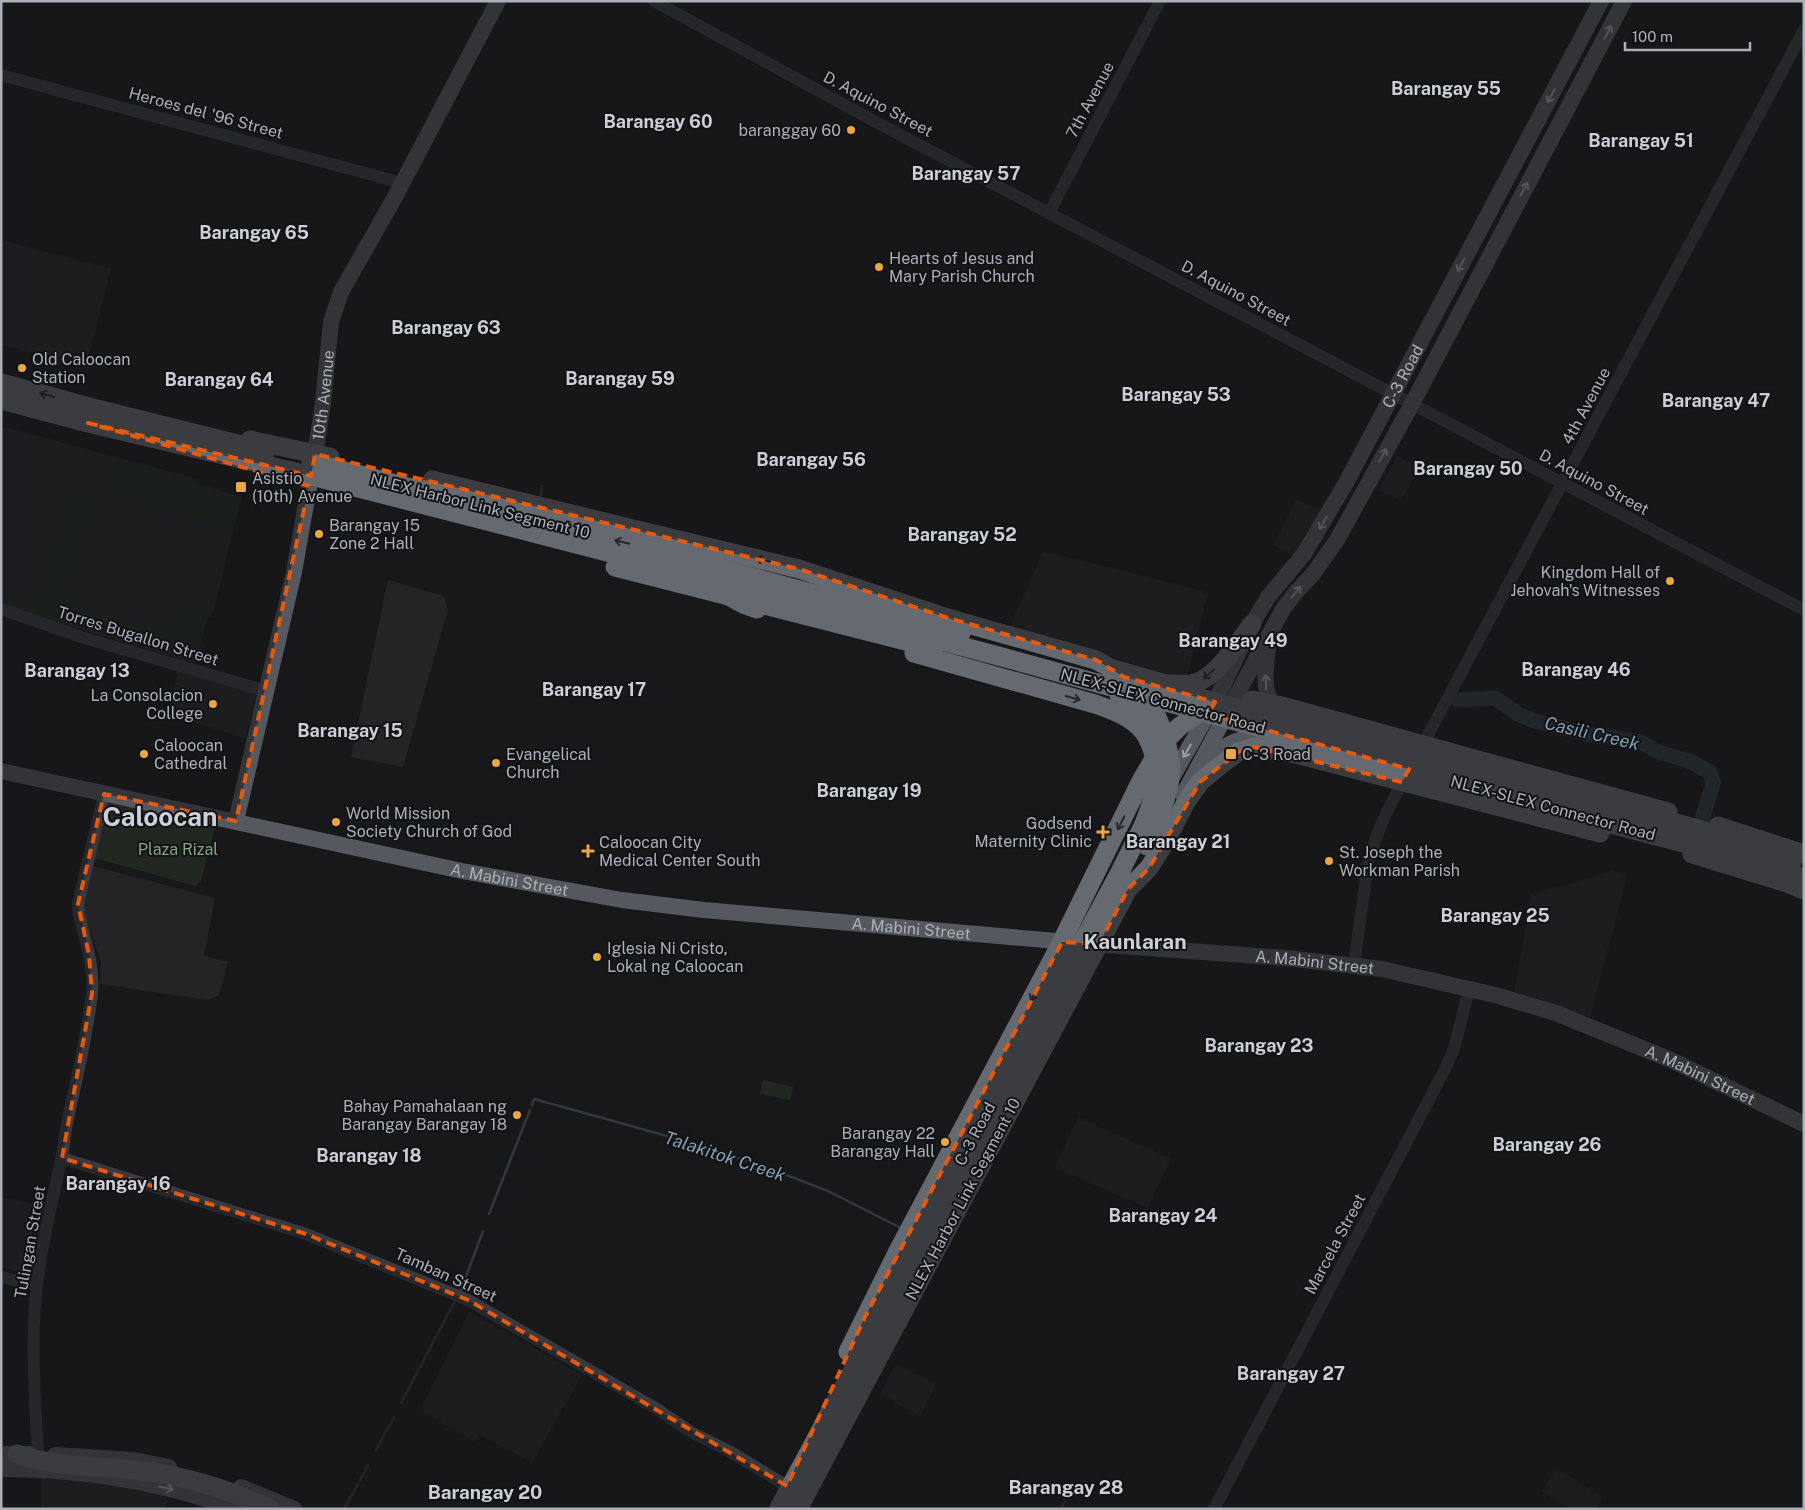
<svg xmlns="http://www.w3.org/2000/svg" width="1805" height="1510" font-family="'Public Sans',sans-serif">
	<rect width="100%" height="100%" fill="#18181a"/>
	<!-- built -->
	<g fill="#242427">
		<polygon points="1,240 111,269 86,366 1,345"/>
		<polygon points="1,426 197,479 195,483 241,497 212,617 208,616 195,663 1,606"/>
		<polygon points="1397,456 1419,468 1401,501 1379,490"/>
		<polygon points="1297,499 1320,511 1299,550 1292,555 1274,545"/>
		<polygon points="1043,552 1126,571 1208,593 1186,680 1010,626"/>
		<polygon points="388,580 444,596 448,610 403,767 351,757"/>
		<polygon points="178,670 258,692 245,738 169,715"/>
		<polygon points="93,866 215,898 204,956 228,962 219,995 208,1000 100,984 101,962 82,908"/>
		<polygon points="1612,871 1627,875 1590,1018 1557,1005 1514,993 1531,894 1574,883"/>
		<polygon points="1078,1117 1171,1159 1148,1208 1055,1168"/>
		<polygon points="1,1197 47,1207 32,1271 22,1273 1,1267"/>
		<polygon points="469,1312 582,1375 532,1463 479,1434 475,1442 420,1410"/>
		<polygon points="895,1364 936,1384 920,1416 880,1394"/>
		<polygon points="1556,1468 1603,1497 1596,1509 1569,1509 1542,1491"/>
		<polygon points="41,1475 140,1488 167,1497 165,1509 41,1509"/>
	</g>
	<!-- green -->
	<g fill="#202821">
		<polygon points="117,458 197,479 195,483 241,497 212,617 208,616 195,663 1,606 1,596 34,604 67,482 99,491 69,603 162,629 169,600 189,605 191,599 213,605 220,578 215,576 228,530 106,497"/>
		<polygon points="106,801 157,813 156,815 172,819 173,817 215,828 201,881 195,886 91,857"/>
		<polygon points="763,1080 793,1087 790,1100 760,1094"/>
	</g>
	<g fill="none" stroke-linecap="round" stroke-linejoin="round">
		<!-- stream -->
		<g stroke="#2e383e" stroke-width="2.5">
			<polyline points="540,499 542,486"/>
			<polyline points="532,1105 534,1099 685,1141 763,1166 828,1191 903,1229"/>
			<polyline points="489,1214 530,1110"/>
			<polyline points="461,1290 483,1231"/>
			<polyline points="401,1403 455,1301"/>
			<polyline points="376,1450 394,1417"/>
			<polyline points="360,1480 368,1465"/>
			<polyline points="344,1509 358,1484"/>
			<polyline points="1061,1509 1065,1501"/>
		</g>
		<!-- river -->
		<polyline stroke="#2e383e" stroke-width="15" points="1458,700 1495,698 1518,714 1534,721 1588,734 1641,742 1658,752 1689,761 1710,772 1713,783 1703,816"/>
		<!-- minor -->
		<g stroke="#393a3f" stroke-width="12">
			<polyline points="654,1 874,121 1804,610"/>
			<polyline points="1,75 402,183"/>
			<polyline points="1049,213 1160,1"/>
			<polyline points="1,609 81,637 266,691"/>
			<polyline points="1420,750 1804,30"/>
			<path d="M1354,965L1368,863C1376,832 1390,805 1405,777"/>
			<polyline points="62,1158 306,1234 468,1300 657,1409 691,1432 729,1451 787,1486"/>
			<polyline points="1,1277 37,1285"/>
			<path d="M38,1454C35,1400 30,1337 37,1284C42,1242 52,1202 61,1161C64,1149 64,1136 67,1124C76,1080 87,1038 92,993C94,973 89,953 84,934C81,923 78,915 78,904L104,794"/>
			<polyline points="1214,1509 1445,1069 1454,1049 1469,989"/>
		</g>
		<!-- major -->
		<g stroke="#55585e" stroke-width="16">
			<path d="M1269,639C1267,664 1258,693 1279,710"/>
			<path d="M1206,765C1226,741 1241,736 1272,736"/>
			<path id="s1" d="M1,771L462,871L622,900L704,910L1079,943L1286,958L1382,969L1495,995L1556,1013L1671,1060L1804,1124"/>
			<path id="s2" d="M1170,781L1217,698L1252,624L1268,597L1304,554L1347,481L1601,1"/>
			<polyline points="1183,795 1283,609 1296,592 1313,574 1337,540 1412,404 1624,1"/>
			<path id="s3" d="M236,821L294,572L317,442L323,403L331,322L341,292L395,197L498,1"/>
			<polyline points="1,1454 30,1454"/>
			<polyline points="55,1455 133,1460 169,1467"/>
			<path d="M1,1469C80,1469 161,1482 236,1509"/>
			<polyline points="241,1487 294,1509"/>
		</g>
		<!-- highway -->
		<g stroke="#656970" stroke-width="19">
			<polyline points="1,383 93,408 266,451"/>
			<polyline points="1,400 88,423 308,475"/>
			<polyline points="625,527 799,569 963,623"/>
			<polyline points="615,567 933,648"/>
			<path d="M914,653L1095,704C1111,710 1130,716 1142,730C1146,734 1149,741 1151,746C1162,773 1154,798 1144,824"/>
			<polyline points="1113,669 1173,686"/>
			<path d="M1167,684C1175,684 1183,685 1191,684C1215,680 1238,643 1252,624"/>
			<polyline points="1119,695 1145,716 1153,727"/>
			<polyline points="1445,751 1668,812"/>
			<polyline points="1651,816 1730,838"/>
			<polyline points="1718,826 1804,854"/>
			<polyline points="1692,854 1787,883 1804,890"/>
			<polyline points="848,1352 898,1251 1057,951"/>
			<path d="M17,1454C53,1467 97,1466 134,1470C181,1475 229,1489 270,1509"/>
		</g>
		<!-- highway-bridge -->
		<g stroke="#656970" stroke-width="19">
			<polyline points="250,440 330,457"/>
			<polyline points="311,462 669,555 961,633"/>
			<polyline points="308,475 665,567 1002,657 1607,823 1722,853 1804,878"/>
			<polyline points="432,480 625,527"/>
			<polyline points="710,586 743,604 757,609"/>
			<path d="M947,618L1096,660C1131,678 1157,703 1166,742C1168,750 1171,760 1171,768C1170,795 1157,822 1147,846"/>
			<polyline points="1156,686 1665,825"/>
			<polyline points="1252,700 1282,706 1445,751"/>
			<polyline points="1713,837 1792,862"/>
			<polyline points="1057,951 1142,779 1164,742 1180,726 1202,711 1208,709"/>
			<polyline points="779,1508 1120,872 1144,824"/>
			<polyline points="798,1509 1128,889 1149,868 1167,839 1186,802 1200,782 1222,764 1238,752 1254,747 1296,754 1600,833"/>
		</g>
	</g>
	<!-- one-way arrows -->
	<defs><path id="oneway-shaft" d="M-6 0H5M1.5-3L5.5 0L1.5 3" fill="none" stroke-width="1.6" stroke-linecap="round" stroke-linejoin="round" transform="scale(1.25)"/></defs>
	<g stroke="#9a9ea7">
		<use href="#oneway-shaft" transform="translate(1608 32) rotate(-62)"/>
		<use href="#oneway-shaft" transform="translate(1551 96) rotate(118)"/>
		<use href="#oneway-shaft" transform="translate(1524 189) rotate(-62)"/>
		<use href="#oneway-shaft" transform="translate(1461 265) rotate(118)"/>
		<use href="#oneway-shaft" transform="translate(1383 455) rotate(-61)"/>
		<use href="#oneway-shaft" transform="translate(1323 523) rotate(120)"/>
		<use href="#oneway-shaft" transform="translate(1296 592) rotate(-50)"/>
		<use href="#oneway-shaft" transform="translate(1266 682) rotate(-90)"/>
		<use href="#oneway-shaft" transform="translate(1187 751) rotate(120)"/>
		<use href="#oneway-shaft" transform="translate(166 1488) rotate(12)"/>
	</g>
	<g stroke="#28282c">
		<use href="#oneway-shaft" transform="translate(47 395) rotate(-164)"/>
		<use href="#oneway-shaft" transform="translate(622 542) rotate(-166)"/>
		<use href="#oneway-shaft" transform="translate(763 560) rotate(-166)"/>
		<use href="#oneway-shaft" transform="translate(1209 674) rotate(139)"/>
		<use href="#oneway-shaft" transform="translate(1073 698) rotate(16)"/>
		<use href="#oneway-shaft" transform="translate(1121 823) rotate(116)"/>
		<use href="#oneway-shaft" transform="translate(1034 994) rotate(118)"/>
	</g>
	<!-- marked area -->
	<path d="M0 0H1805V1510H0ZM88,423L311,476L315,454L799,569L948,618L1096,660L1124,677L1215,702L1208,714L1409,769L1402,782L1254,747L1238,752L1200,782L1149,868L1128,889L1099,944L1062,942L865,1317L787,1486L468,1300L306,1234L62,1158L92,993L89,955L78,904L104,794L236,821L309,486Z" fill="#18181a" fill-opacity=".55" fill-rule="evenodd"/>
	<path fill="none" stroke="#e8590c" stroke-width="4" stroke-dasharray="10 6" stroke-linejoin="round" d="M88,423L311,476L315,454L799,569L948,618L1096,660L1124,677L1215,702L1208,714L1409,769L1402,782L1254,747L1238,752L1200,782L1149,868L1128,889L1099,944L1062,942L865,1317L787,1486L468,1300L306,1234L62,1158L92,993L89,955L78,904L104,794L236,821L309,486Z"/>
	<!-- markers -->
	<g fill="#eca73e" stroke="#131315" stroke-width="2">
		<circle cx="851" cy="130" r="5"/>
		<circle cx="879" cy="267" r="5"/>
		<circle cx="22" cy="368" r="5"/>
		<rect x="235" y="481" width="12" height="12" rx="2.5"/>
		<circle cx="319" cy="534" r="5"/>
		<circle cx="1670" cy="581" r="5"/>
		<circle cx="213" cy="704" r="5"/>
		<circle cx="144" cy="754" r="5"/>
		<rect x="1225" y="748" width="12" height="12" rx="2.5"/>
		<circle cx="496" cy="763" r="5"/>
		<circle cx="336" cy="822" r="5"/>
		<path d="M1100.5 824.5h5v5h5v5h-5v5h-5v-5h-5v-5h5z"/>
		<path d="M585.5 843.5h5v5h5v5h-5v5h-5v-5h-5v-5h5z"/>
		<circle cx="1329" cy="861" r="5"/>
		<circle cx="597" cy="957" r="5"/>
		<circle cx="517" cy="1115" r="5"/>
		<circle cx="945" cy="1142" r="5"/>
	</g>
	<g text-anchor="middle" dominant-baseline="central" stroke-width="4" stroke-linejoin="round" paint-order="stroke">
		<!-- street labels -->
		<g font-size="16" fill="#abb0b9" stroke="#131315">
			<text transform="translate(1090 100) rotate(-62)">7th Avenue</text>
			<text transform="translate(878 104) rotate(28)">D. Aquino Street</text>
			<text transform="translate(206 113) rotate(15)">Heroes del '96 Street</text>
			<text transform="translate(1236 293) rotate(28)">D. Aquino Street</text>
			<text stroke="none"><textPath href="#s2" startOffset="468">C-3 Road</textPath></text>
			<text stroke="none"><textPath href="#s3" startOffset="435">10th Avenue</textPath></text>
			<text transform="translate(1586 406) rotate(-62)">4th Avenue</text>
			<text transform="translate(1594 482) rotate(28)">D. Aquino Street</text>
			<text transform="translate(480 506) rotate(14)">NLEX Harbor Link Segment 10</text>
			<text transform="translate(138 636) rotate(17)">Torres Bugallon Street</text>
			<text transform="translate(1163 701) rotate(15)">NLEX-SLEX Connector Road</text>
			<text transform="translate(1553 808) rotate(15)">NLEX-SLEX Connector Road</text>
			<text stroke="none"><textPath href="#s1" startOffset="520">A. Mabini Street</textPath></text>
			<text stroke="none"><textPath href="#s1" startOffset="925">A. Mabini Street</textPath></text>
			<text stroke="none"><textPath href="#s1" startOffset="1330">A. Mabini Street</textPath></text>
			<text stroke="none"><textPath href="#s1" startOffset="1734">A. Mabini Street</textPath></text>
			<text transform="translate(975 1134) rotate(-62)">C-3 Road</text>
			<text transform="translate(963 1199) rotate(-62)">NLEX Harbor Link Segment 10</text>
			<text transform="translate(30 1242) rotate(-80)">Tulingan Street</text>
			<text transform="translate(1335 1244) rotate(-62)">Marcela Street</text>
			<text transform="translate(446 1275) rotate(24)">Tamban Street</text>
		</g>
		<!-- poi labels -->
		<g font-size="16" fill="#abb0b9" stroke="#131315" text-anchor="start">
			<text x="841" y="130" text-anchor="end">baranggay 60</text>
			<text x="889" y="258">Hearts of Jesus and<tspan x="889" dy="18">Mary Parish Church</tspan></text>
			<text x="32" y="359">Old Caloocan<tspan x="32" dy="18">Station</tspan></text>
			<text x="252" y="478">Asistio<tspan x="252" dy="18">(10th) Avenue</tspan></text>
			<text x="329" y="525">Barangay 15<tspan x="329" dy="18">Zone 2 Hall</tspan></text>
			<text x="1660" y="572" text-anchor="end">Kingdom Hall of<tspan x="1660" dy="18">Jehovah's Witnesses</tspan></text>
			<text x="203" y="695" text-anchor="end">La Consolacion<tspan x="203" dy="18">College</tspan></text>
			<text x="154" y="745">Caloocan<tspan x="154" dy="18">Cathedral</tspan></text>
			<text x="506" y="754">Evangelical<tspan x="506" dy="18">Church</tspan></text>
			<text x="1242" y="754">C-3 Road</text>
			<text x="346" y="813">World Mission<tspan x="346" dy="18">Society Church of God</tspan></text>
			<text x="1092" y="823" text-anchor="end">Godsend<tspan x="1092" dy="18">Maternity Clinic</tspan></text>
			<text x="599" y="842">Caloocan City<tspan x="599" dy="18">Medical Center South</tspan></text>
			<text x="1339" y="852">St. Joseph the<tspan x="1339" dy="18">Workman Parish</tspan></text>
			<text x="607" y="948">Iglesia Ni Cristo,<tspan x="607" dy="18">Lokal ng Caloocan</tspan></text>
			<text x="507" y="1106" text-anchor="end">Bahay Pamahalaan ng<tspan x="507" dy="18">Barangay Barangay 18</tspan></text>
			<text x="935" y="1133" text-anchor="end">Barangay 22<tspan x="935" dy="18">Barangay Hall</tspan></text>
		</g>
		<!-- park labels -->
		<g font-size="16" fill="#83a483" stroke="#131315">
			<text x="178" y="849">Plaza Rizal</text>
		</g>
		<!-- neighbourhood labels -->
		<g font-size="18" font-weight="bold" fill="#cccfd6" stroke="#131315">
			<text x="1446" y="88">Barangay 55</text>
			<text x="658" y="121">Barangay 60</text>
			<text x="1641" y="140">Barangay 51</text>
			<text x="966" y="173">Barangay 57</text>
			<text x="254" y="232">Barangay 65</text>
			<text x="446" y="327">Barangay 63</text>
			<text x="620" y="378">Barangay 59</text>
			<text x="219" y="379">Barangay 64</text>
			<text x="1176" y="394">Barangay 53</text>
			<text x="1716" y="400">Barangay 47</text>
			<text x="811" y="459">Barangay 56</text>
			<text x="1468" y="468">Barangay 50</text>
			<text x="962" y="534">Barangay 52</text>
			<text x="1233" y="640">Barangay 49</text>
			<text x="1576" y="669">Barangay 46</text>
			<text x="77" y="670">Barangay 13</text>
			<text x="594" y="689">Barangay 17</text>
			<text x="350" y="730">Barangay 15</text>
			<text x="869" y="790">Barangay 19</text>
			<text x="1178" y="841">Barangay 21</text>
			<text x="1495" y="915">Barangay 25</text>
			<text x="1259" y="1045">Barangay 23</text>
			<text x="1547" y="1144">Barangay 26</text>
			<text x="369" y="1155">Barangay 18</text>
			<text x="118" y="1183">Barangay 16</text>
			<text x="1163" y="1215">Barangay 24</text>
			<text x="1291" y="1373">Barangay 27</text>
		</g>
		<!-- water labels -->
		<g font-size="18" font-style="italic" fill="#83a0b3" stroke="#131315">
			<text transform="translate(1592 733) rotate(13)">Casili Creek</text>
			<text transform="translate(725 1156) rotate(18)">Talakitok Creek</text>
		</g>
		<!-- quarter labels -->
		<g font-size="19" font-weight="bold" fill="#cccfd6" stroke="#131315">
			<text x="1066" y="1487">Barangay 28</text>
			<text x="485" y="1492">Barangay 20</text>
		</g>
		<!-- district labels -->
		<g font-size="21" font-weight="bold" fill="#cccfd6" stroke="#131315">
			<text x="1135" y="941">Kaunlaran</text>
		</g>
		<!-- town labels -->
		<g font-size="26" font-weight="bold" fill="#cccfd6" stroke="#131315">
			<text x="160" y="816">Caloocan</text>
		</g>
	</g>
	<!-- border -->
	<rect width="1805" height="1510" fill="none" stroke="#abb0b9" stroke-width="5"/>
	<!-- scale -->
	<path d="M1625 42v8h125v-8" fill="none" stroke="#abb0b9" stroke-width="2.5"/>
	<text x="1632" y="42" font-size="15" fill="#abb0b9" stroke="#131315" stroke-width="4" paint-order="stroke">100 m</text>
</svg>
